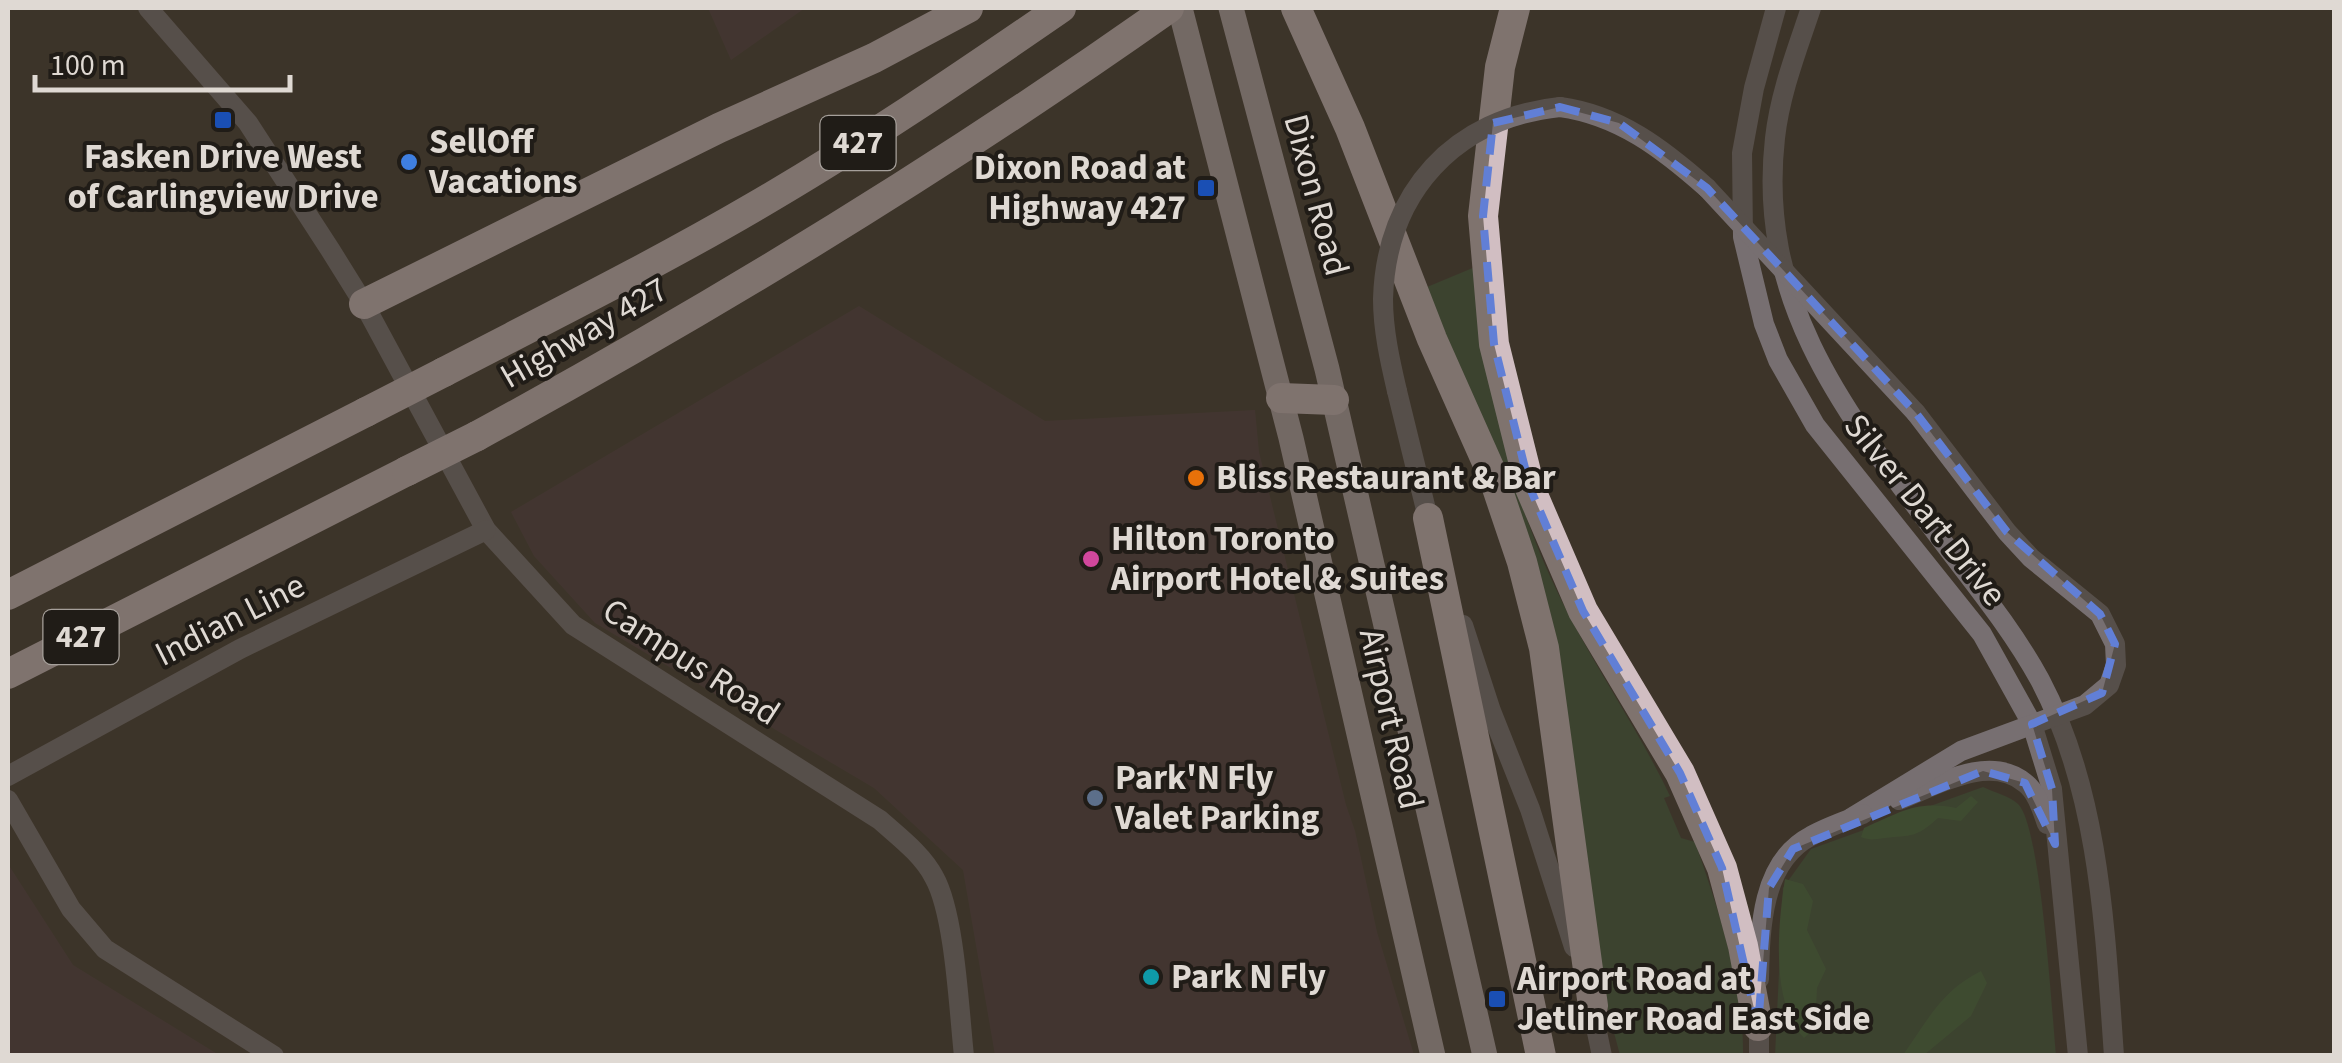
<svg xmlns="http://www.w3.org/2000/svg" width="2342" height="1063" font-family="'Source Sans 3',sans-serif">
	<rect width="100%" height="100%" fill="#3d3429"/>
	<!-- commercial -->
	<g fill="#4b3739">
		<polygon points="708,8 805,8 731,60"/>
		<polygon points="859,306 1045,421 1255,410 1259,452 1346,805 1355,831 1377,932 1414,1055 995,1055 963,870 874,788 595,623 534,556 511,512"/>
		<polygon points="8,864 73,965 219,1055 8,1055"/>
	</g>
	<!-- green -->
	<g fill="#3c5436">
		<path d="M1475,267C1489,393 1510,504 1570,617C1602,678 1640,733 1670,796L1664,798L1681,838L1695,842C1718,909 1744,984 1743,1055H1620L1606,1003L1553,624L1427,287Z"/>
		<path d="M1983,787C1993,792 2010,796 2018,804C2041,825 2052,1015 2056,1055L1775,1056L1783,888L1811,849Z"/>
	</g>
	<!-- forest -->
	<g fill="#426639">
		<path d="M1971,796L1978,802L1961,821L1938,818C1916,838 1912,835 1885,838C1875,839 1871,841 1861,837L1864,828C1899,813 1916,800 1956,808Z"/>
		<path d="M1785,879L1803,884L1813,901L1807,930L1826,969L1817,988L1815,1028L1804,1038C1770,1004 1778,924 1785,879Z"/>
		<path d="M1981,971L1987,983L1971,1016L1924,1055H1903C1927,1021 1942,990 1981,971Z"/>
	</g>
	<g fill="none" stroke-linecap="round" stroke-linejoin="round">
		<!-- minor -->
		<g stroke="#776f71" stroke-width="20">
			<path d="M148,8L248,123L331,251L364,304L486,530L573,625L880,820C899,837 922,854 934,877C955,914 959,1011 964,1056"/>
			<polyline points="1776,8 1754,88 1742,153 1743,237 1764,324 1778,360 1815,425 1982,634 2032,724 2052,789 2078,1056"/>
			<path d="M1811,8C1797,50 1780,93 1775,138C1757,298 1840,406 1931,526C1968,576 2010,625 2040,680C2100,793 2105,931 2114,1056"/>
			<path d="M1560,107C1619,115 1663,149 1707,188"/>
			<polyline points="1397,391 1430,526"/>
			<polyline points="1463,625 1491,711 1530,809 1574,947"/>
			<polyline points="8,776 240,649 486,530"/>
			<polyline points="8,800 71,909 105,949 274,1056"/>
			<path d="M1899,800C1935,786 1989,753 2025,783C2037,792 2042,810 2047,824"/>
			<polyline points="1851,818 1961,751 2085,705 2109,685 2116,665 2115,644 2100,614 2031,558 2007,532 1916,413"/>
			<path d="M1759,979C1760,929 1761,862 1811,836C1827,827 1845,821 1863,814"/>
			<polyline points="1589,994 1602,1056"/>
			<polyline points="1759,1018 1759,1056"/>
		</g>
		<!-- major -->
		<g stroke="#b7a8ab" stroke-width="25">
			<polyline points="1180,8 1291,438 1433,1056"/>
			<polyline points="1231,8 1327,369 1485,1056"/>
		</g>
		<!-- highway -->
		<g stroke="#d1bec2" stroke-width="30">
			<polyline points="1296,8 1350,128 1432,339 1493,476 1522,562 1544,648 1593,1006"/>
			<polyline points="1515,8 1500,67 1483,216 1494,344 1530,488 1583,611 1680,773 1722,868 1743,946 1758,1026"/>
			<polyline points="364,304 719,128 874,58 968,8"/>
			<path d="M444,372C548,318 653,266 754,207C859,146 961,77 1061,8"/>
			<polyline points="1281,398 1334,400"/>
			<path d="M477,436C716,306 948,164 1169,8"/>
			<polyline points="1428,518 1541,1056"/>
			<polyline points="8,595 366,412"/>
			<polyline points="8,674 407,471"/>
		</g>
		<!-- minor-bridge -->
		<g stroke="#776f71" stroke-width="20">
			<polyline points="1707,188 1916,413"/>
			<path d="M1397,391C1390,361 1383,330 1383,299C1386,192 1455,118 1560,107"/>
		</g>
		<!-- highway-bridge -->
		<g stroke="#d1bec2" stroke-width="30">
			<polyline points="366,412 444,372"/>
			<polyline points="407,471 477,436"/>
		</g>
	</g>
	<!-- marked area -->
	<path d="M0 0H2342V1063H0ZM1560,107L1619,123L1707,188L1916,413L2007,532L2100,614L2115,644L2102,693L2032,724L2052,789L2055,844L2025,783L1983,771L1793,849L1769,888L1758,1026L1722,868L1680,773L1583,611L1530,488L1494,344L1483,216L1493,123Z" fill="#3d3429" fill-opacity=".55" fill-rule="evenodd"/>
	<path fill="none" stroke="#617fd6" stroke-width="8" stroke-dasharray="20 12" stroke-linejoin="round" d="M1560,107L1619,123L1707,188L1916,413L2007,532L2100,614L2115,644L2102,693L2032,724L2052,789L2055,844L2025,783L1983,771L1793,849L1769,888L1758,1026L1722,868L1680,773L1583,611L1530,488L1494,344L1483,216L1493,123Z"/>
	<!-- markers -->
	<g fill="#1a4fb4" stroke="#201c17" stroke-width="4">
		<rect x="213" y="110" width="20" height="20" rx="5"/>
		<rect x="1196" y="178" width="20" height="20" rx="5"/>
		<rect x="1487" y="989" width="20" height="20" rx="5"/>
	</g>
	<circle fill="#3f7fe0" stroke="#201c17" stroke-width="4" cx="409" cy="162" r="10"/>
	<circle fill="#e8710a" stroke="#201c17" stroke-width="4" cx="1196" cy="478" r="10"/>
	<circle fill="#d1479c" stroke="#201c17" stroke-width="4" cx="1091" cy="559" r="10"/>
	<circle fill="#5c6f8a" stroke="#201c17" stroke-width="4" cx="1095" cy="798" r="10"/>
	<circle fill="#0f9aa8" stroke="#201c17" stroke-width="4" cx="1151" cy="977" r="10"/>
	<g text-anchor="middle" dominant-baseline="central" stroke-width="8" stroke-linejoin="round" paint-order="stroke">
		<!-- shield labels -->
		<g fill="#201c17" stroke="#a6a09b" stroke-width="2.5">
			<rect x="820.5" y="116" width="75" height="54" rx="8"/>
			<rect x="43.5" y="610" width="75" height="54" rx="8"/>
		</g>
		<g font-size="32" font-weight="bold" fill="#dfd9d3">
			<text x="858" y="143">427</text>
			<text x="81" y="637">427</text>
		</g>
		<!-- poi labels -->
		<g font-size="35" font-weight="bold" fill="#dfd9d3" stroke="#201c17" text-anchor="start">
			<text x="429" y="142">SellOff<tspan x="429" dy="40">Vacations</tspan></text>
			<text x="223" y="157" text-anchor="middle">Fasken Drive West<tspan x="223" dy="40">of Carlingview Drive</tspan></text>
			<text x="1186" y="168" text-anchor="end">Dixon Road at<tspan x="1186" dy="40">Highway 427</tspan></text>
			<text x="1216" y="478">Bliss Restaurant &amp; Bar</text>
			<text x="1111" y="539">Hilton Toronto<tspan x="1111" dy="40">Airport Hotel &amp; Suites</tspan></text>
			<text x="1115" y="778">Park'N Fly<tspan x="1115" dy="40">Valet Parking</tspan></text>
			<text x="1171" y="977">Park N Fly</text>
			<text x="1517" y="979">Airport Road at<tspan x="1517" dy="40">Jetliner Road East Side</tspan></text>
		</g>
		<!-- street labels -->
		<g font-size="35" fill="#dfd9d3" stroke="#201c17">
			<text transform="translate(1316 195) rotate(75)">Dixon Road</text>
			<text transform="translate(584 333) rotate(-30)">Highway 427</text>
			<text transform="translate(1925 510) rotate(51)">Silver Dart Drive</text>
			<text transform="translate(230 620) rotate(-27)">Indian Line</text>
			<text transform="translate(691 662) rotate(33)">Campus Road</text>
			<text transform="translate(1391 719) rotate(77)">Airport Road</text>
		</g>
	</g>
	<!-- border -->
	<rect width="2342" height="1063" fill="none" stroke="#dfd9d3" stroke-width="20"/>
	<!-- scale -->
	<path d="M35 75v15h255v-15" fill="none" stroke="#dfd9d3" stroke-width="5"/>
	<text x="50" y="75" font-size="30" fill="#dfd9d3" stroke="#201c17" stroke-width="8" paint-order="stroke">100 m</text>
</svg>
